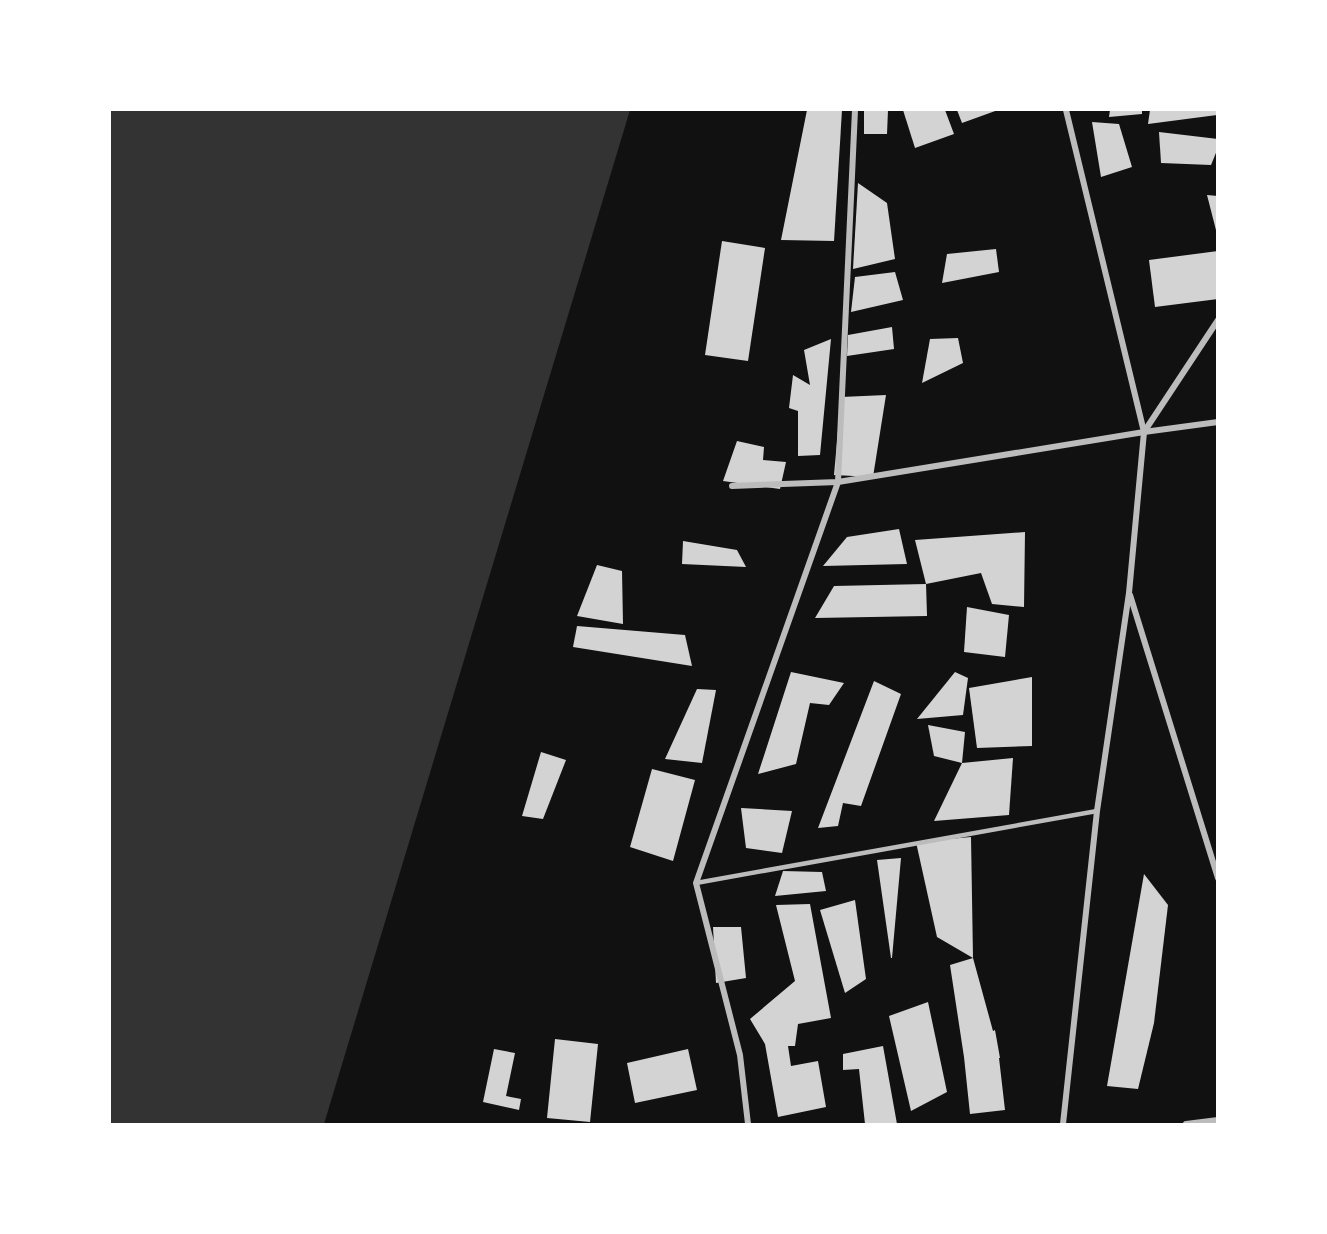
<svg xmlns="http://www.w3.org/2000/svg" width="1327" height="1234" font-family="'Fira Sans',sans-serif">
	<rect width="100%" height="100%" fill="#111"/>
	<!-- water -->
	<polygon fill="#333" points="110,110 630,110 324,1124 110,1124"/>
	<!-- building -->
	<g fill="#d3d3d3">
		<polygon points="807,110 842,110 834,241 781,240"/>
		<polygon points="864,110 888,110 887,134 864,134"/>
		<polygon points="903,110 945,110 954,134 915,148"/>
		<polygon points="957,110 998,110 962,123"/>
		<polygon points="1110,110 1142,110 1142,114 1109,117"/>
		<polygon points="1150,110 1216,110 1217,115 1148,124"/>
		<polygon points="1092,122 1119,124 1132,167 1101,177"/>
		<polygon points="1159,132 1218,139 1218,148 1211,165 1161,163"/>
		<polygon points="858,183 887,203 895,259 853,269"/>
		<polygon points="1207,195 1218,196 1218,234 1217,234"/>
		<polygon points="722,241 765,248 748,361 705,355"/>
		<polygon points="996,249 999,272 942,283 947,254"/>
		<polygon points="1218,251 1218,299 1155,307 1149,260"/>
		<polygon points="895,272 903,300 851,312 855,277"/>
		<polygon points="892,327 894,349 847,356 848,335"/>
		<polygon points="958,338 963,363 922,383 930,339"/>
		<polygon points="831,339 820,455 798,456 798,411 789,408 793,375 810,385 804,350"/>
		<polygon points="886,395 873,477 834,475 841,397"/>
		<polygon points="737,441 764,447 763,460 786,462 780,489 723,481"/>
		<polygon points="899,529 907,564 823,566 847,537"/>
		<polygon points="1025,532 1024,607 992,604 981,573 926,584 915,540"/>
		<polygon points="683,541 737,550 746,567 682,564"/>
		<polygon points="597,565 622,571 623,624 577,616"/>
		<polygon points="926,584 927,616 815,618 834,586"/>
		<polygon points="967,607 1009,615 1005,657 964,652"/>
		<polygon points="577,626 685,635 692,666 573,647"/>
		<polygon points="791,672 844,683 829,705 810,703 796,764 758,774"/>
		<polygon points="955,672 968,678 963,715 917,719"/>
		<polygon points="1032,677 1032,746 977,748 969,688"/>
		<polygon points="874,681 901,694 861,806 843,803 838,826 818,828"/>
		<polygon points="697,689 716,690 702,763 665,759"/>
		<polygon points="928,725 965,732 962,763 934,756"/>
		<polygon points="541,752 566,760 543,819 522,816"/>
		<polygon points="1013,758 1009,815 934,821 962,763"/>
		<polygon points="652,769 695,780 673,861 630,847"/>
		<polygon points="741,808 792,811 782,853 746,848"/>
		<polygon points="971,837 973,958 937,937 916,842"/>
		<polygon points="901,858 892,958 891,958 877,860"/>
		<polygon points="783,871 822,872 826,891 775,896"/>
		<polygon points="1144,874 1168,905 1154,1023 1138,1089 1107,1086"/>
		<polygon points="855,900 866,979 845,993 820,910"/>
		<polygon points="810,904 831,1018 798,1024 795,1046 788,1046 791,1066 818,1061 826,1107 778,1117 765,1044 750,1019 795,981 776,905"/>
		<polygon points="713,927 741,927 746,978 716,983"/>
		<polygon points="973,958 993,1031 995,1030 1000,1058 999,1058 1005,1110 970,1114 964,1057 950,965"/>
		<polygon points="928,1002 947,1092 911,1111 889,1016"/>
		<polygon points="555,1039 598,1044 590,1122 547,1118"/>
		<polygon points="883,1046 897,1124 865,1124 859,1069 843,1070 843,1054"/>
		<polygon points="494,1049 515,1053 506,1096 521,1099 519,1110 483,1102"/>
		<polygon points="688,1049 697,1090 635,1103 627,1063"/>
	</g>
	<g fill="none" stroke-linecap="round" stroke-linejoin="round">
		<!-- service -->
		<polyline stroke="#bcbcbc" stroke-width="4.5" points="696,883 1097,811"/>
		<!-- minor -->
		<g stroke="#bcbcbc" stroke-width="6">
			<polyline points="1066,110 1144,432"/>
			<polyline points="732,486 838,482 1144,432 1218,422"/>
			<polyline points="1130,595 1218,878"/>
			<polyline points="748,1124 740,1055 696,883 838,482 855,110"/>
			<polyline points="1063,1124 1097,811 1129,593 1144,432 1218,320"/>
			<polyline points="1186,1124 1218,1120"/>
		</g>
	</g>
	<!-- border -->
	<rect width="1327" height="1234" fill="none" stroke="#ffffff" stroke-width="222"/>
</svg>
